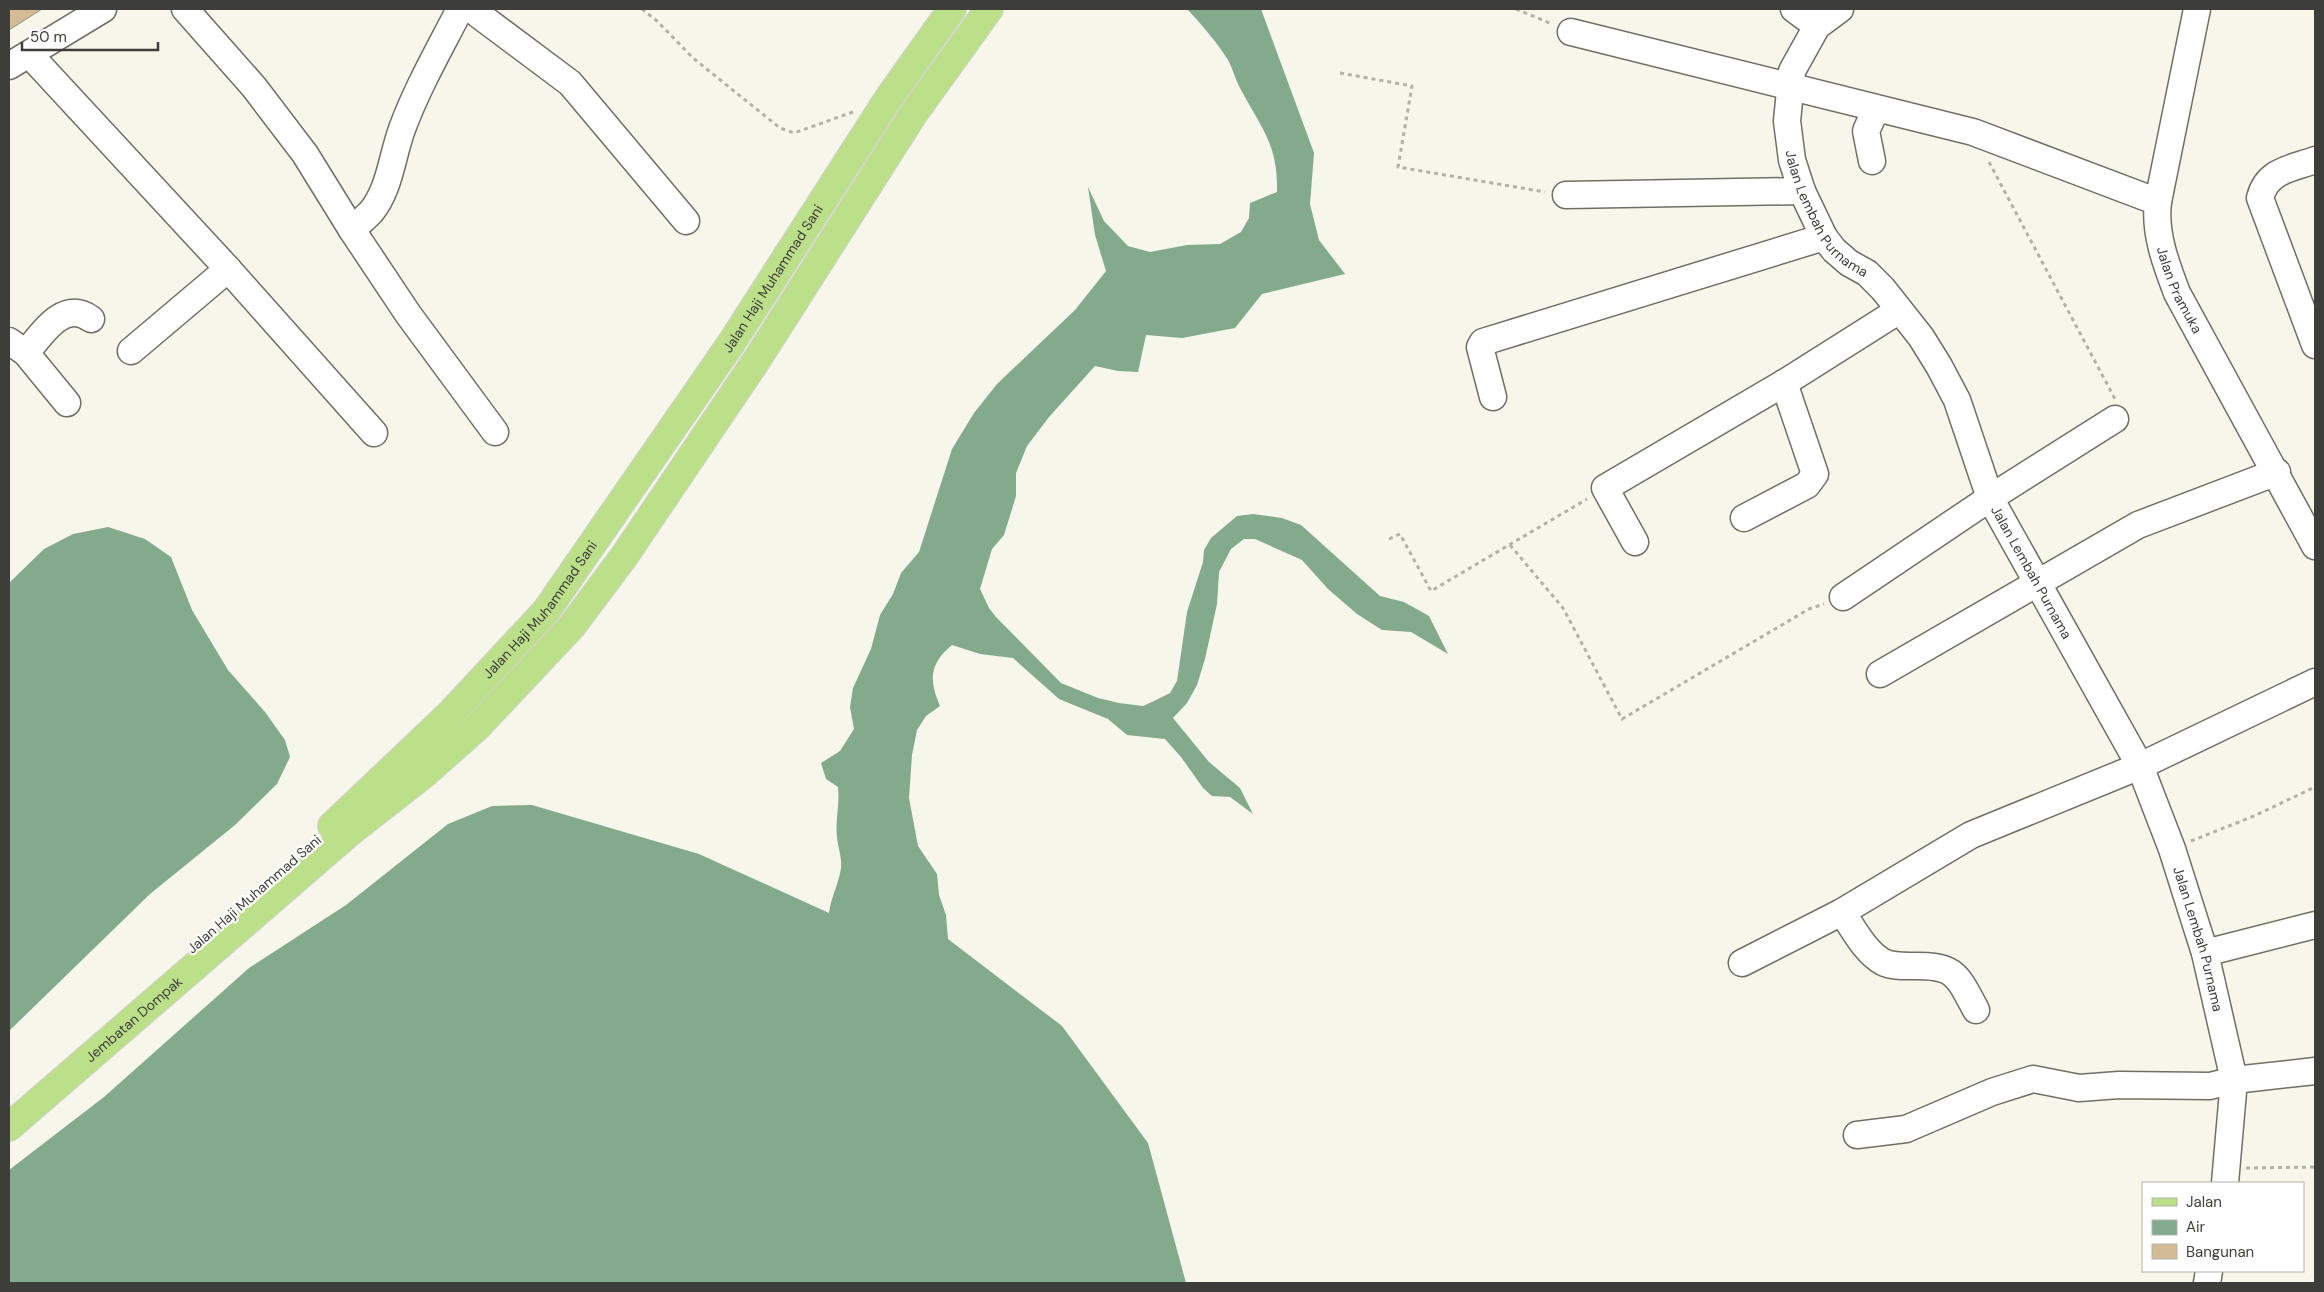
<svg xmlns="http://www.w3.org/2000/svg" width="2324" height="1292" font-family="'DM Sans',sans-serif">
	<rect width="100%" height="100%" fill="#f7f6ea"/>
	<!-- water -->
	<g fill="#84aa8e">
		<path d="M1187,9H1261L1314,153L1310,204L1319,240L1345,274L1262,294L1235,328L1182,338L1146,335L1138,372L1118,371L1095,366L1049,417L1027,446L1016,473V496L1004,535L992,549L980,589L989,608L996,617L1061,683L1098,698L1119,703L1143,706L1154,701L1170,693L1177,681L1187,612L1203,562L1204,550L1211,538L1237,516L1253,514L1282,518L1301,525L1380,596L1404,602L1429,616L1448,654L1411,632L1382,630L1357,614L1328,589L1302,560L1255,539H1244L1231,549L1219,572L1217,604L1205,659L1197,685L1187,703L1173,718L1209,762L1240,788L1253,814L1230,797L1212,796L1203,788L1181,757L1165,739L1127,735L1108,719L1059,699L1013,658L980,654L952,645C929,664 929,680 940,706L926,716L917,730L912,755L909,798L918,846L937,874L939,895L946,915L948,939L1062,1026L1148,1143L1186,1283H9V1170L104,1097L249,968L346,905L448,824L492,806L532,805L699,854L829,913C831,897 839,883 841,868C842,857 838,848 837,837C835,821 840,804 838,787L826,779L821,763L840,751L854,729L850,707L853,688L871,649L880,615L893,594L901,573L919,552L952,449L974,413L997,384L1075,310L1106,271L1095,235L1088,187L1104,221L1128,246L1150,252L1187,245L1220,244L1241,232L1249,218L1250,203L1277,192C1278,143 1261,128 1240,88C1235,79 1233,69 1228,60C1216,41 1202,25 1187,9Z"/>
		<polygon points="108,527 145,539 171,557 192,610 228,670 265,712 285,740 290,757 277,784 235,825 150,894 9,1031 9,583 44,549 73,534"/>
	</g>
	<!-- building -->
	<polygon fill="#d3bc95" stroke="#928d83" points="9,9 42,9 9,30"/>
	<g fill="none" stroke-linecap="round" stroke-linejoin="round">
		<!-- minor casing -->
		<g stroke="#706f65" stroke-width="29">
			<g id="minor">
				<polyline points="185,9 254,87 305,154 352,230 408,314 495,432"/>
				<polyline points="471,9 570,83 686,221"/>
				<polyline points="1794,9 1817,26"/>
				<path id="s1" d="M1840,9L1817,26L1792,71L1787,121L1792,160L1802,191L1824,237L1834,250L1849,263L1867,273L1883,289L1921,337L1939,366L1957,400L1990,498L2140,766L2172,849L2205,953L2234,1080L2225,1183"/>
				<path id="s2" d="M2197,9L2158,202C2154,233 2166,264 2177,293L2315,546"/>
				<polyline points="1571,32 1973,132 2158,202"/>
				<polyline points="29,54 228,269 374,433"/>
				<polyline points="9,66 103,9"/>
				<path d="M2315,160C2291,169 2267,170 2260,198L2315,345"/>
				<polyline points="1872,161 1866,131 1876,109"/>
				<polyline points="1566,195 1802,191"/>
				<path d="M352,230C358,224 365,218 371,212C390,189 392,156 402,129C417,88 440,48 460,9"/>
				<polyline points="9,341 26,353 67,403"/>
				<polyline points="131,351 228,269"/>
				<path d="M26,353C42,334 63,299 91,319"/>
				<polyline points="1493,397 1480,347 1483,342 1824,237"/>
				<polyline points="1744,518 1807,485 1815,474 1784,383"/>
				<polyline points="1635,542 1605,488 1784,383 1898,311"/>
				<polyline points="1843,597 1990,498 2115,419"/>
				<polyline points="1880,674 2138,525 2277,472"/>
				<path d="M1842,912C1853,928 1865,952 1883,962C1891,966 1901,966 1910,966C1954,965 1956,972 1976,1010"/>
				<polyline points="2205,953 2315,925"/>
				<polyline points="1742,963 1842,912 1971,835 2140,766 2315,682"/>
				<polyline points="1857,1135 1906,1129 1992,1092 2033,1079 2079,1088 2119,1085 2210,1086 2234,1080 2315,1071"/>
				<polyline points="2207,1283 2209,1271"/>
			</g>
		</g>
		<!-- major casing -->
		<g stroke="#d4d4d3" stroke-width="30">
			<g id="major">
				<path id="s3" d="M332,826L450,714L546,611L732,342L888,99L952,9"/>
				<path id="s4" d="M9,1127L350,832L424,774L477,727L572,626L625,555L758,358L914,113L989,9"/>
			</g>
		</g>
		<!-- path -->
		<g stroke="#b2b2a9" stroke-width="3" stroke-dasharray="4 4" stroke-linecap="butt">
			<polyline points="642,9 657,21 693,58 780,128 794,133 853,112"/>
			<polyline points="1516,9 1552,24"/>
			<polyline points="1340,73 1412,86 1398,167 1545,192"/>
			<polyline points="1989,162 2115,399"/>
			<polyline points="1389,539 1400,534 1431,591 1587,499"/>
			<polyline points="1510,545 1563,608 1622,719 1809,609 1824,604"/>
			<polyline points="2191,841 2254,816 2315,787"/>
			<polyline points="2246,1168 2315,1167"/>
		</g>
		<!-- minor -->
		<use href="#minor" stroke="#fff" stroke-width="26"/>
		<!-- major -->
		<use href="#major" stroke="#bcdf8a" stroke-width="28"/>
	</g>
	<g text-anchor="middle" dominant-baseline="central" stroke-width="4.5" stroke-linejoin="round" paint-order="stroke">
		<!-- street labels -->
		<g font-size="14" fill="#3d3d39" stroke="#fff">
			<text stroke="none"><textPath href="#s1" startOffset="235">Jalan Lembah Purnama</textPath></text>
			<text stroke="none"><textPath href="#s3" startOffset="706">Jalan Haji Muhammad Sani</textPath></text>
			<text stroke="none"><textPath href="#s2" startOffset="289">Jalan Pramuka</textPath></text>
			<text stroke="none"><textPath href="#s1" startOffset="655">Jalan Lembah Purnama</textPath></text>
			<text stroke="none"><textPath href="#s3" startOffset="301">Jalan Haji Muhammad Sani</textPath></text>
			<text transform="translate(254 894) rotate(-41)">Jalan Haji Muhammad Sani</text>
			<text stroke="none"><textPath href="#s1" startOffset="1060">Jalan Lembah Purnama</textPath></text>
			<text stroke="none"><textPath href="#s4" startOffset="165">Jembatan Dompak</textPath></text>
		</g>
	</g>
	<!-- border -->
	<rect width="2324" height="1292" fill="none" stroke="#3d3d39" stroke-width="20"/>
	<!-- legend -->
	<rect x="2142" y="1182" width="162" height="90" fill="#ffffff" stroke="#b1b1b0"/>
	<rect x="2152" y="1198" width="25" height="8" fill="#bcdf8a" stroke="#b1b1b0"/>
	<text x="2186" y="1207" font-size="15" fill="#3d3d39">Jalan</text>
	<rect x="2152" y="1220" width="25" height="15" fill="#84aa8e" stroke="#b1b1b0"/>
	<text x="2186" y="1232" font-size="15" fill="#3d3d39">Air</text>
	<rect x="2152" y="1244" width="25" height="15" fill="#d3bc95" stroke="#b1b1b0"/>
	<text x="2186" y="1257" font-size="15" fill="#3d3d39">Bangunan</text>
	<!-- scale -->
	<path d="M22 42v8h136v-8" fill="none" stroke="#3d3d39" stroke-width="2.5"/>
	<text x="30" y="42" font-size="15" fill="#3d3d39" stroke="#ffffff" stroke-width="4" paint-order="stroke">50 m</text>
</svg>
